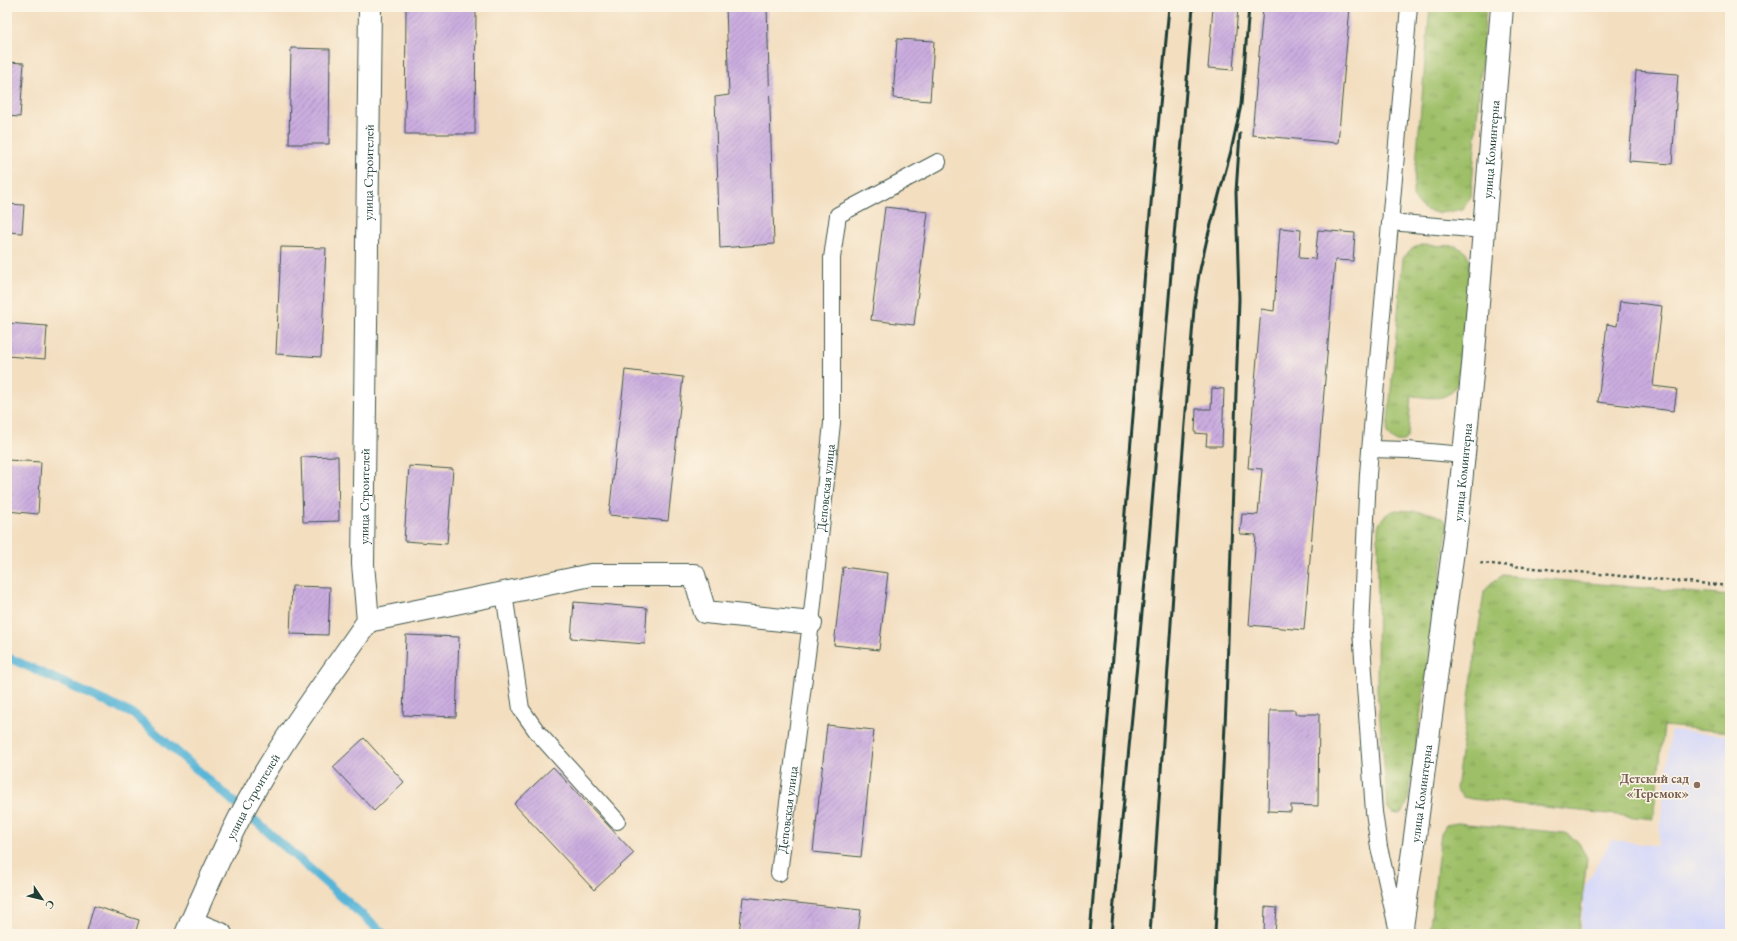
<svg xmlns="http://www.w3.org/2000/svg" width="1737" height="941" font-family="'EB Garamond',serif">
	<defs>
		<pattern id="grass-tufts" width="24" height="20" patternUnits="userSpaceOnUse"><rect width="24" height="20" fill="#9ebf68"/><path d="M3 7l-1-3M5 7V3M7 7l1-3M15 17l-1-3M17 17v-4M19 17l1-3" fill="none" stroke="#809c56"/></pattern>
		<pattern id="building-hatch" width="6" height="6" patternUnits="userSpaceOnUse"><rect width="6" height="6" fill="#cbade0"/><path d="M-1 1l2-2M0 6l6-6M5 7l2-2" fill="none" stroke="#a48eb6"/></pattern>
	</defs>
	<rect width="100%" height="100%" fill="#fcf5e5"/>
	<filter id="ink" filterUnits="userSpaceOnUse"><feTurbulence type="fractalNoise" baseFrequency=".025" numOctaves="2"/><feDisplacementMap in="SourceGraphic" scale="8" xChannelSelector="R" yChannelSelector="G"/><feConvolveMatrix kernelMatrix="1 2 1 2 8 2 1 2 1" color-interpolation-filters="sRGB"/></filter>
	<filter id="wash" filterUnits="userSpaceOnUse"><feTurbulence type="fractalNoise" baseFrequency=".012" numOctaves="4" result="noise"/><feDisplacementMap in="SourceGraphic" scale="16" xChannelSelector="R" yChannelSelector="G"/><feGaussianBlur stdDeviation="0.9" result="paint"/><feColorMatrix in="noise" values="0 0 0 0 0 0 0 0 0 0 0 0 0 0 0 0 0 1.4 0 .05"/><feComposite in="paint" operator="in"/></filter>
	<g filter="url(#wash)">
		<rect width="100%" height="100%" fill="#f3dec0"/>
		<!-- built -->
		<polygon fill="#d5d8f9" points="1671,730 1730,736 1730,934 1580,934 1585,886 1611,840 1658,846"/>
		<!-- grass -->
		<g fill="url(#grass-tufts)" stroke="#5e7e4e">
			<path d="M1430,7H1486L1471,197L1463,209C1450,212 1432,216 1421,207C1418,204 1415,199 1413,196Z"/>
			<path d="M1421,245L1456,246L1466,252L1470,261L1458,382C1447,404 1432,397 1411,396L1408,436L1404,441C1396,442 1392,441 1387,433L1403,258L1411,249Z"/>
			<path d="M1396,510C1413,512 1439,509 1448,525L1408,801L1403,812L1399,814L1392,813L1388,808L1377,689L1378,527C1382,517 1386,513 1396,510Z"/>
			<polygon points="1503,575 1730,596 1730,732 1664,726 1653,819 1472,799 1463,797 1456,789 1484,592 1491,583"/>
			<polygon points="1457,823 1565,833 1579,842 1587,858 1578,934 1429,934 1441,833 1446,825"/>
		</g>
		<g fill="none" stroke-linecap="round" stroke-linejoin="round">
			<!-- stream -->
			<polyline stroke="#58b5d7" stroke-width="9" points="7,657 135,715 384,934"/>
		</g>
		<g id="blocks">
			<!-- building -->
			<g fill="url(#building-hatch)">
				<polygon points="406,7 476,7 475,134 405,134"/>
				<polygon points="726,7 767,7 774,244 720,248 715,97 729,95"/>
				<polygon points="1213,7 1238,7 1233,70 1208,68"/>
				<polygon points="1263,7 1350,7 1338,143 1252,135"/>
				<polygon points="897,39 934,41 930,101 893,98"/>
				<polygon points="291,48 330,49 329,144 289,144"/>
				<polygon points="7,62 24,63 20,117 7,116"/>
				<polygon points="1636,71 1678,74 1672,164 1629,161"/>
				<polygon points="7,204 24,205 22,233 7,232"/>
				<polygon points="885,207 928,212 914,325 871,320"/>
				<polygon points="1280,228 1301,230 1299,258 1315,259 1318,230 1355,233 1353,261 1335,260 1304,630 1249,625 1256,535 1240,534 1242,514 1258,515 1262,469 1248,468 1261,309 1274,311"/>
				<polygon points="281,247 326,248 321,357 276,354"/>
				<polygon points="1620,301 1662,306 1653,386 1677,389 1674,411 1598,402 1607,324 1617,326"/>
				<polygon points="7,323 47,326 45,359 7,356"/>
				<polygon points="625,370 683,377 668,521 609,515"/>
				<polygon points="1212,388 1224,389 1222,446 1206,446 1207,434 1195,433 1196,409 1211,409"/>
				<polygon points="338,456 339,521 303,522 301,457"/>
				<polygon points="7,460 41,462 38,514 7,511"/>
				<polygon points="409,466 453,469 447,544 404,541"/>
				<polygon points="843,567 888,573 879,650 834,645"/>
				<polygon points="292,586 330,587 328,635 290,634"/>
				<polygon points="574,602 647,608 645,644 571,638"/>
				<polygon points="406,635 459,637 456,717 403,715"/>
				<polygon points="1270,710 1295,710 1295,714 1319,714 1318,806 1291,805 1291,812 1268,811"/>
				<polygon points="827,725 874,730 861,857 813,852"/>
				<polygon points="364,738 404,782 374,811 333,767"/>
				<polygon points="553,767 634,853 594,890 514,804"/>
				<polygon points="743,897 861,910 858,934 739,934"/>
				<polygon points="94,906 139,920 135,934 86,934"/>
				<polygon points="1265,907 1277,908 1275,934 1264,934"/>
			</g>
		</g>
	</g>
	<g filter="url(#ink)">
		<use href="#blocks" fill-opacity="0" stroke="#3f5549" stroke-width="1"/>
		<g fill="none" stroke-linecap="round" stroke-linejoin="round">
			<!-- service casing -->
			<g stroke="#3f5549" stroke-width="18">
				<g id="service">
					<polyline points="1390,222 1483,230"/>
					<polyline points="1370,449 1407,450 1464,455"/>
					<polyline points="504,593 521,709 538,733 617,821"/>
					<path id="s1" d="M779,873L811,623L832,423V258L838,215L938,162"/>
					<polyline points="1398,932 1379,847 1374,812 1361,630 1368,474 1409,7"/>
				</g>
			</g>
			<!-- minor casing -->
			<g stroke="#3f5549" stroke-width="24">
				<g id="minor">
					<polyline points="368,621 591,575 694,575 705,612 811,623"/>
					<polyline points="191,922 221,934"/>
					<path id="s2" d="M186,934C206,889 225,843 249,800C284,737 327,680 368,621L363,564L370,7"/>
				</g>
			</g>
			<!-- tertiary casing -->
			<g stroke="#3f5549" stroke-width="24">
				<g id="tertiary">
					<path id="s3" d="M1401,934L1414,844L1458,513L1473,365L1502,7"/>
				</g>
			</g>
			<!-- path -->
			<polyline stroke="#3f5549" stroke-width="2.5" stroke-dasharray="3 3" stroke-linecap="butt" points="1480,563 1730,586"/>
			<!-- service -->
			<use href="#service" stroke="#fff" stroke-width="16"/>
			<!-- minor -->
			<use href="#minor" stroke="#fff" stroke-width="22"/>
			<!-- tertiary -->
			<use href="#tertiary" stroke="#fff" stroke-width="22"/>
			<!-- rail -->
			<g stroke="#1f3d34" stroke-width="3">
				<polyline points="1090,934 1147,247 1169,7"/>
				<polyline points="1111,934 1149,540 1193,7"/>
				<polyline points="1150,934 1181,475 1194,309 1199,274 1207,239 1231,151 1241,105 1249,7"/>
				<polyline points="1215,934 1226,704 1239,299 1236,192 1240,134"/>
			</g>
		</g>
	</g>
	<!-- markers -->
	<circle fill="#8d6e63" stroke="#fcf5e5" stroke-width="1.5" cx="1697" cy="785" r="4"/>
	<g text-anchor="middle" dominant-baseline="central" stroke-width="3" stroke-linejoin="round" paint-order="stroke">
		<!-- street labels -->
		<g font-size="13" fill="#1f3d34" stroke="#fcf5e5">
			<text stroke="none"><textPath href="#s3" startOffset="790">улица Коминтерна</textPath></text>
			<text stroke="none"><textPath href="#s2" startOffset="812">улица Строителей</textPath></text>
			<text stroke="none"><textPath href="#s3" startOffset="466">улица Коминтерна</textPath></text>
			<text stroke="none"><textPath href="#s1" startOffset="388">Деповская улица</textPath></text>
			<text stroke="none"><textPath href="#s2" startOffset="488">улица Строителей</textPath></text>
			<text stroke="none"><textPath href="#s3" startOffset="142">улица Коминтерна</textPath></text>
			<text stroke="none"><textPath href="#s2" startOffset="153">улица Строителей</textPath></text>
			<text stroke="none"><textPath href="#s1" startOffset="64">Деповская улица</textPath></text>
		</g>
		<!-- education labels -->
		<g font-size="13" font-weight="bold" fill="#785e54" stroke="#fcf5e5" text-anchor="end">
			<text x="1689" y="778">Детский сад<tspan x="1689" dy="15">«Теремок»</tspan></text>
		</g>
	</g>
	<!-- margin -->
	<rect width="1737" height="941" fill="none" stroke="#fcf5e5" stroke-width="24"/>
	<!-- north arrow -->
	<g transform="translate(42 899) rotate(125)" stroke="#fcf5e5" stroke-width="3" paint-order="stroke">
	<path d="M0-3L7 15L0 10L-7 15Z" fill="#1f3d34"/>
	<text y="-6" font-size="11" font-weight="bold" text-anchor="middle" fill="#1f3d34">С</text>
	</g>
</svg>
